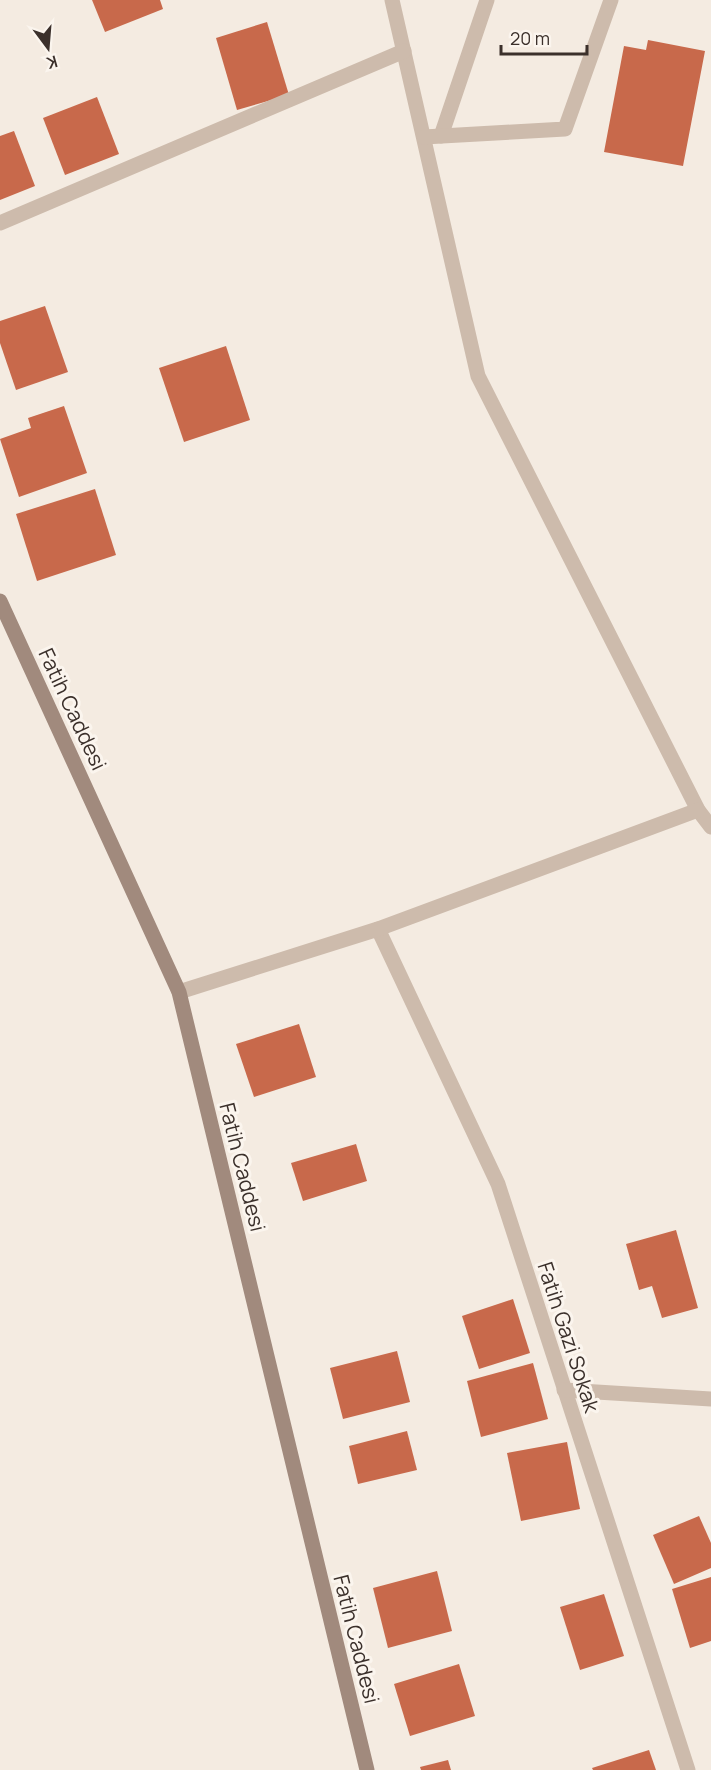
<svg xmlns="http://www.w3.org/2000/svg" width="711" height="1770" font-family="Manrope,sans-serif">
	<rect width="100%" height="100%" fill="#f4ebe1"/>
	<!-- building -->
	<g fill="#c8694b">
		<polygon points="92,0 160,0 163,9 105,32"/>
		<polygon points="267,22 289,95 237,110 216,38"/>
		<polygon points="648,40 705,51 683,166 604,152 624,46 646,50"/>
		<polygon points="97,97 119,154 65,175 43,118"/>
		<polygon points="14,131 35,186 0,200 0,136"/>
		<polygon points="45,306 68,372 16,390 0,343 0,321"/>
		<polygon points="226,346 250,420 184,442 159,368"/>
		<polygon points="64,406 87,473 19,497 0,439 31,428 28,418"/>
		<polygon points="95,489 116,555 37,581 16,514"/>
		<polygon points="299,1024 316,1077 254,1097 236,1044"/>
		<polygon points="356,1144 367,1181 303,1201 291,1163"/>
		<polygon points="676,1230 698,1308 662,1318 652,1286 639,1290 626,1244"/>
		<polygon points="513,1299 530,1353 479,1369 462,1316"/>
		<polygon points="397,1351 410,1402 343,1419 330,1368"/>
		<polygon points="533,1363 548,1419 481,1437 467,1381"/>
		<polygon points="407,1431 417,1470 358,1484 349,1446"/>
		<polygon points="567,1442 580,1509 521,1521 507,1453"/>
		<polygon points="699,1516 711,1543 711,1568 674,1584 653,1535"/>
		<polygon points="437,1571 452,1631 388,1648 373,1588"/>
		<polygon points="711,1577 711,1641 690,1648 672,1589"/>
		<polygon points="604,1594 624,1656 580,1670 560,1607"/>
		<polygon points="459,1664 475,1716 410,1736 394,1684"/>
		<polygon points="649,1750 656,1770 593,1770 592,1768"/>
		<polygon points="448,1760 451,1770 421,1770 420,1767"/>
	</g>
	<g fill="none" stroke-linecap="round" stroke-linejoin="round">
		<!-- street -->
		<g stroke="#cdbbac" stroke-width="15">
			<polyline points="392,0 478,376 698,810 711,827"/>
			<polyline points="441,136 487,0"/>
			<polyline points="424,137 565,129 611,0"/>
			<polyline points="0,223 404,51"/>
			<polyline points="378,929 498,1184 688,1770"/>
			<polyline points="179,992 378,929 698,810"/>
			<polyline points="564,1390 711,1399"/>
		</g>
		<!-- secondary -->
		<polyline stroke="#a18a7d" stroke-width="15" points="0,601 179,992 367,1770"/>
	</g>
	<g text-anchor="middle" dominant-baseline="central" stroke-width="6" stroke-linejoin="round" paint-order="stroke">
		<!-- street labels -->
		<g font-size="21" fill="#3b302b" stroke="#fbf5ee">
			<text transform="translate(73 709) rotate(65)">Fatih Caddesi</text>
			<text transform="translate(243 1167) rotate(76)">Fatih Caddesi</text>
			<text transform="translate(569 1337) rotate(72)">Fatih Gazi Sokak</text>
			<text transform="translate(357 1639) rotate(76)">Fatih Caddesi</text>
		</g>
	</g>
	<!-- north arrow -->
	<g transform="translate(48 48) rotate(164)" stroke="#fbf5ee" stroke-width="4.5" paint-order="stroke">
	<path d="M0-4.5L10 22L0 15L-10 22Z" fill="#3b302b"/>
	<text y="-9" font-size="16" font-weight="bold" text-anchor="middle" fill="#3b302b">K</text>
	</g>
	<!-- scale -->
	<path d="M501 45v9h86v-9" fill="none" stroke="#3b302b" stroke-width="3"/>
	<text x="510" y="45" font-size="18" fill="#3b302b" stroke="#fbf5ee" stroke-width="4.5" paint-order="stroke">20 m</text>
</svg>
